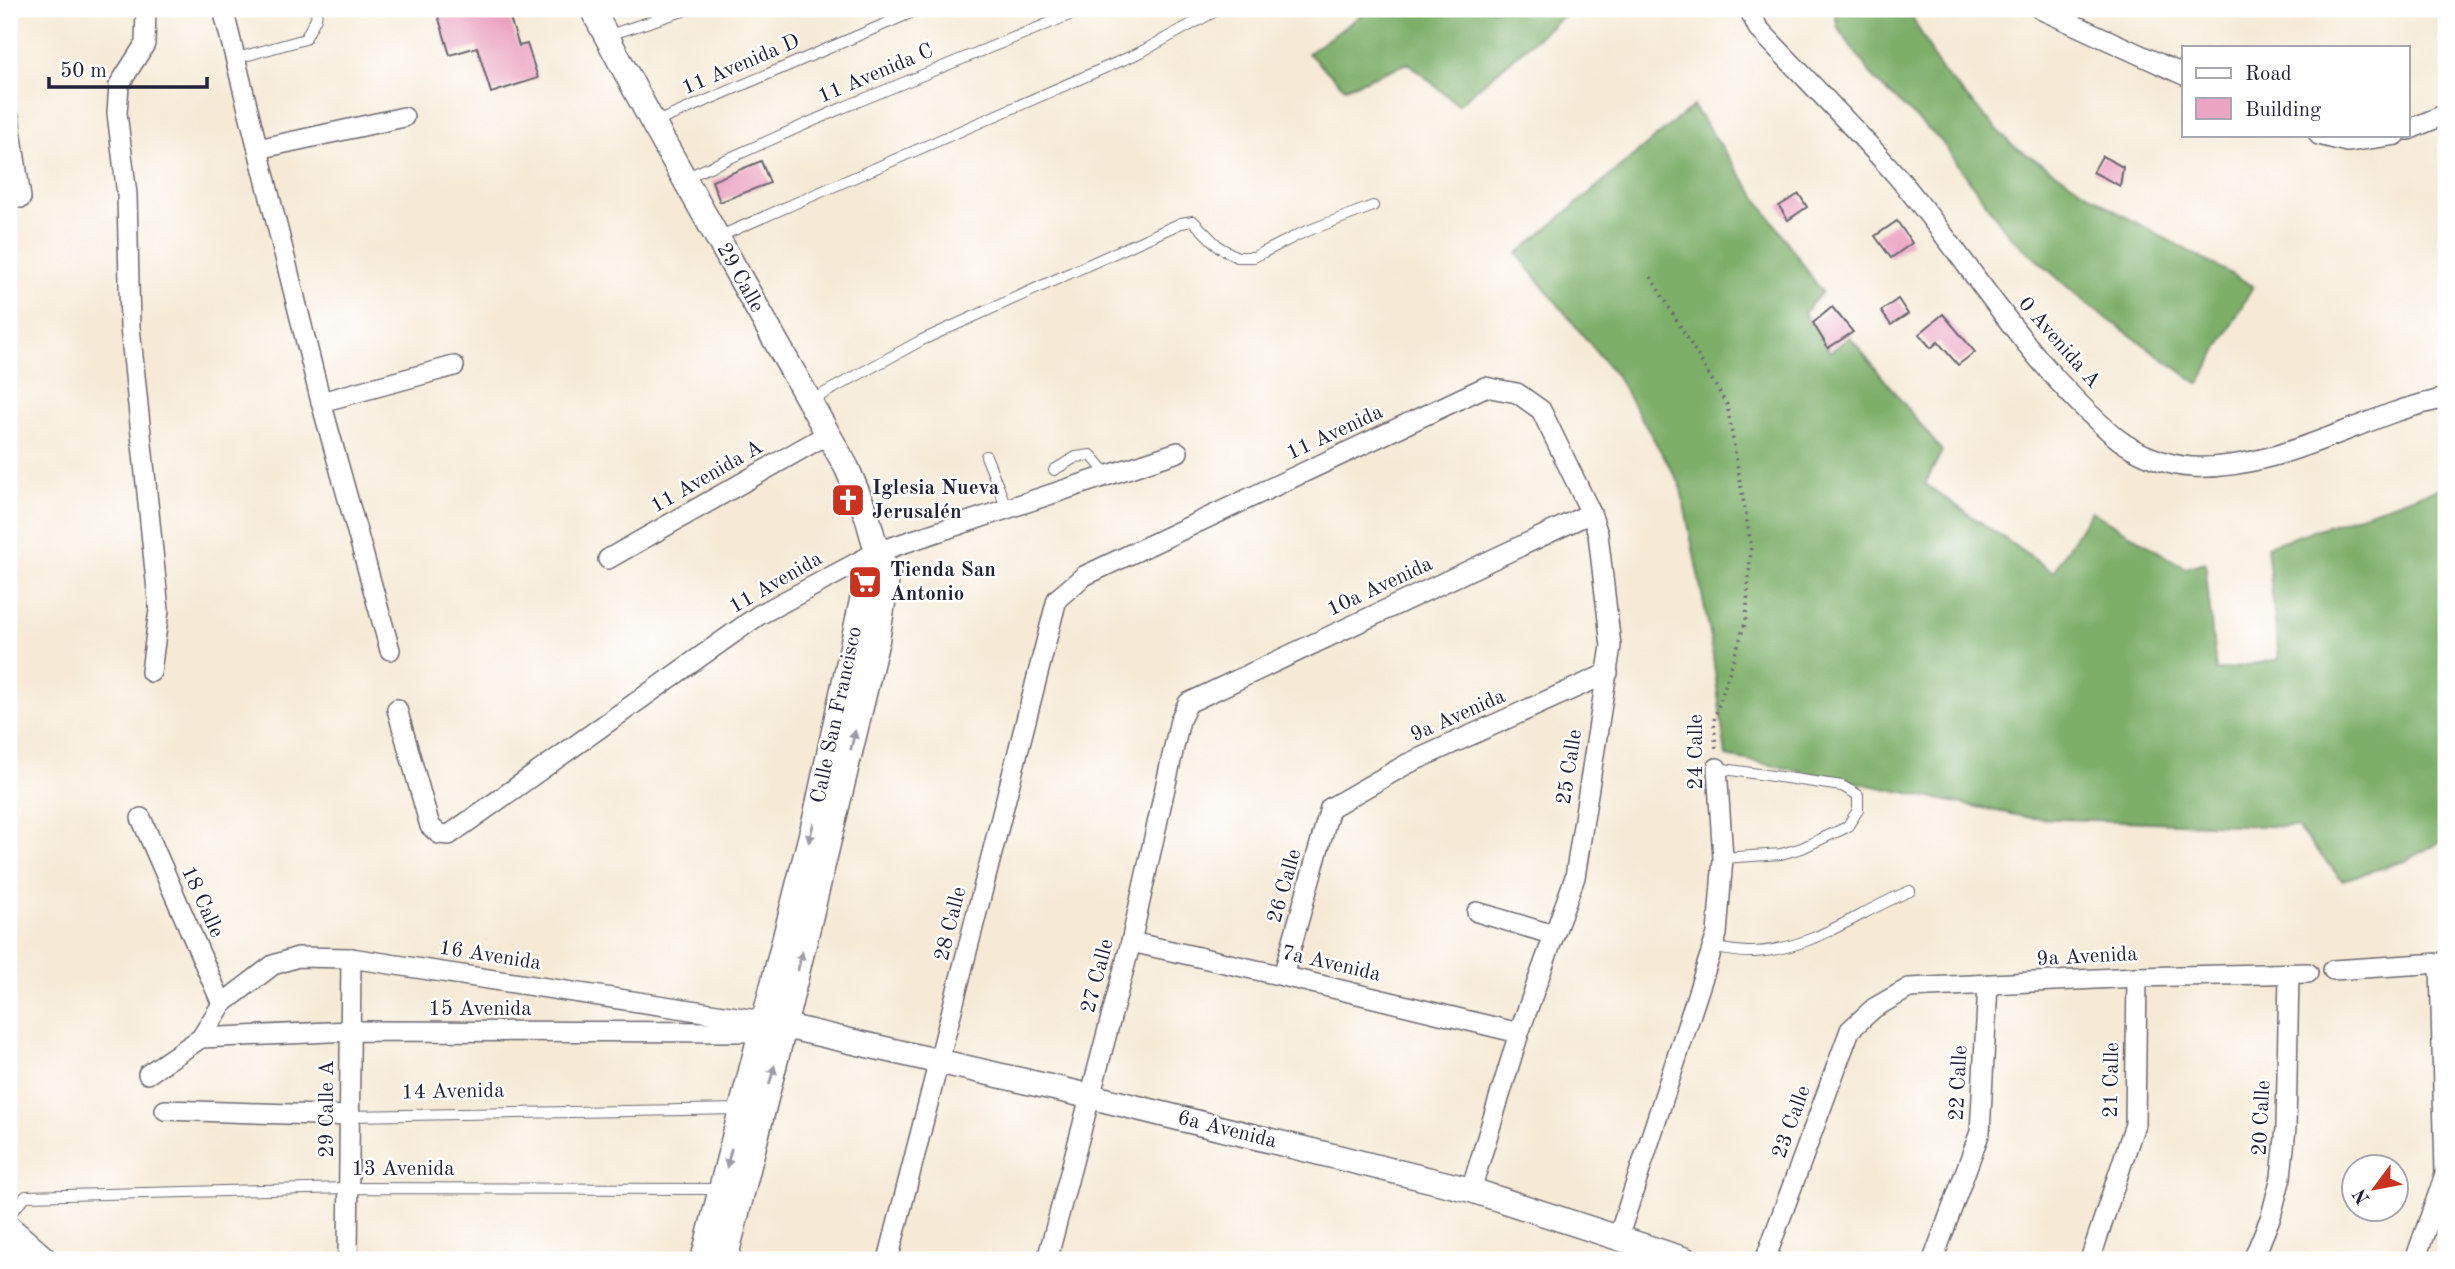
<svg xmlns="http://www.w3.org/2000/svg" width="2455" height="1269" font-family="'Old Standard TT',serif">
	<rect width="100%" height="100%" fill="#fff"/>
	<filter id="ink" filterUnits="userSpaceOnUse"><feTurbulence type="fractalNoise" baseFrequency=".0143" numOctaves="2"/><feDisplacementMap in="SourceGraphic" scale="14" xChannelSelector="R" yChannelSelector="G"/><feConvolveMatrix kernelMatrix="1 2 1 2 8 2 1 2 1" color-interpolation-filters="sRGB"/></filter>
	<filter id="wash" filterUnits="userSpaceOnUse"><feTurbulence type="fractalNoise" baseFrequency=".00686" numOctaves="4" result="noise"/><feDisplacementMap in="SourceGraphic" scale="28" xChannelSelector="R" yChannelSelector="G"/><feGaussianBlur stdDeviation="1.57" result="paint"/><feColorMatrix in="noise" values="0 0 0 0 0 0 0 0 0 0 0 0 0 0 0 0 0 1.4 0 .05"/><feComposite in="paint" operator="in"/></filter>
	<g filter="url(#wash)">
		<rect width="100%" height="100%" fill="#f6ead6"/>
		<!-- forest -->
		<g fill="#7daf69" stroke="#506852" stroke-width="2">
			<polygon points="1370,9 1571,9 1458,105 1408,63 1345,88 1308,53"/>
			<polygon points="1834,9 1908,9 1941,70 2011,144 2117,212 2253,286 2199,384 2088,305 2008,234 1941,141 1876,81 1838,28"/>
			<polygon points="1693,106 1822,292 1804,313 1830,352 1850,337 1942,451 1925,484 2053,572 2091,511 2186,568 2205,562 2216,671 2279,659 2267,546 2446,486 2446,839 2404,861 2342,880 2297,827 2031,818 1726,756 1710,634 1680,484 1617,377 1517,254"/>
		</g>
		<g id="blocks">
			<!-- building -->
			<g fill="#eba4c2">
				<polygon points="436,9 507,9 519,46 527,44 538,78 491,93 477,47 450,55"/>
				<polygon points="2102,156 2123,167 2120,186 2093,172"/>
				<polygon points="761,161 770,183 720,202 712,181"/>
				<polygon points="1799,194 1807,207 1788,220 1779,206"/>
				<polygon points="1897,221 1912,243 1891,258 1875,236"/>
				<polygon points="1898,299 1908,314 1891,325 1881,311"/>
				<polygon points="1832,307 1853,332 1828,348 1813,323"/>
				<polygon points="1943,314 1975,352 1958,365 1938,342 1931,348 1919,334"/>
			</g>
		</g>
	</g>
	<g filter="url(#ink)">
		<use href="#blocks" fill-opacity="0" stroke="#6c6871" stroke-width="2"/>
		<g fill="none" stroke-linecap="round" stroke-linejoin="round">
			<!-- service casing -->
			<g stroke="#6c6871" stroke-width="12">
				<g id="service">
					<polyline points="606,36 689,9"/>
					<polyline points="234,59 305,39 316,18 317,9"/>
					<polyline points="654,123 920,9"/>
					<polyline points="685,178 842,108 1084,9"/>
					<polyline points="718,237 1141,52 1219,9"/>
					<polyline points="810,401 922,340 1181,223 1193,221 1219,247 1237,257 1254,257 1302,233 1373,206"/>
					<polyline points="986,456 1007,509"/>
					<polyline points="1054,470 1076,457 1091,455 1108,475"/>
					<polyline points="1717,768 1842,786 1858,795 1858,810 1847,827 1802,848 1781,854 1723,858"/>
					<path d="M1712,948C1726,949 1741,953 1755,952C1813,949 1858,912 1910,891"/>
					<polyline points="350,1116 741,1109"/>
					<polyline points="9,1215 26,1196 349,1188 721,1189"/>
				</g>
			</g>
			<!-- minor casing -->
			<g stroke="#6c6871" stroke-width="22">
				<g id="minor">
					<polyline points="146,9 145,44 119,85 117,113 127,195 130,327 159,610 151,672"/>
					<polyline points="223,9 321,402 390,650"/>
					<path d="M1749,9L1758,28C1804,77 1852,125 1896,175C1971,262 2028,365 2118,439C2136,453 2168,466 2192,467C2262,470 2330,435 2395,412C2412,406 2429,402 2446,398"/>
					<polyline points="2040,9 2184,75"/>
					<polyline points="9,117 21,198"/>
					<polyline points="2408,130 2446,114"/>
					<polyline points="2319,135 2347,142 2396,135"/>
					<polyline points="258,149 404,117"/>
					<polyline points="321,402 454,366"/>
					<polyline points="608,559 828,434"/>
					<polyline points="397,709 430,826 439,834 449,835 759,615 877,552 1178,452"/>
					<polyline points="141,818 222,1004"/>
					<polyline points="1477,912 1554,935"/>
					<polyline points="1131,942 1283,976 1519,1033"/>
					<polyline points="2333,970 2440,963 2446,960"/>
					<polyline points="1283,976 1330,808 1407,764 1608,673"/>
					<polyline points="201,1038 350,1031 760,1032"/>
					<polyline points="148,1074 201,1038 222,1004 273,965 298,957 351,958 763,1021"/>
					<polyline points="165,1110 350,1116"/>
					<polyline points="1618,1238 1717,934 1723,858 1717,768"/>
					<polyline points="348,1260 351,958"/>
					<polyline points="888,1260 1057,599 1084,576 1485,387 1517,393 1541,410 1591,513 1598,534 1611,646 1575,877 1519,1033 1471,1190"/>
					<polyline points="1047,1260 1131,942 1180,720 1188,703 1591,513"/>
					<polyline points="1765,1260 1850,1030 1874,1008 1909,988 2137,977 2308,973"/>
					<polyline points="1933,1260 1980,1132 1988,985"/>
					<polyline points="2090,1260 2135,1124 2137,977"/>
					<polyline points="2253,1260 2271,1216 2281,1177 2286,1128 2289,974"/>
					<polyline points="2415,1260 2445,1175 2440,963"/>
				</g>
			</g>
			<!-- tertiary casing -->
			<g stroke="#6c6871" stroke-width="27">
				<g id="tertiary">
					<polyline points="592,9 653,123 847,468 867,516 877,552 888,572 877,640 784,1027 725,1260"/>
					<polyline points="763,1021 1089,1096 1471,1190 1686,1260"/>
					<polyline points="703,1260 815,819 869,568 877,552"/>
				</g>
			</g>
			<!-- secondary casing -->
			<g stroke="#6c6871" stroke-width="29">
				<polyline id="secondary" points="9,1229 44,1260"/>
			</g>
			<!-- path -->
			<polyline stroke="#6c6871" stroke-width="3.5" stroke-dasharray="2 5" stroke-linecap="butt" points="1651,277 1727,405 1751,545 1746,620 1714,720 1716,750"/>
			<!-- service -->
			<use href="#service" stroke="#fff" stroke-width="10"/>
			<!-- minor -->
			<use href="#minor" stroke="#fff" stroke-width="19"/>
			<!-- tertiary -->
			<use href="#tertiary" stroke="#fff" stroke-width="24"/>
			<!-- secondary -->
			<use href="#secondary" stroke="#fff" stroke-width="26"/>
		</g>
		<!-- one-way arrows -->
		<defs><path id="oneway-solid" d="M-6-.8H1V-3.2L6.5 0L1 3.2V.8H-6Z" transform="scale(1.75)"/></defs>
		<g fill="#9c9ca7">
			<use href="#oneway-solid" transform="translate(853 740) rotate(-77)"/>
			<use href="#oneway-solid" transform="translate(811 833) rotate(104)"/>
			<use href="#oneway-solid" transform="translate(800 961) rotate(-77)"/>
			<use href="#oneway-solid" transform="translate(772 1075) rotate(-75)"/>
			<use href="#oneway-solid" transform="translate(729 1158) rotate(104)"/>
		</g>
	</g>
	<!-- icons -->
	<defs>
		<g id="church-square" transform="scale(1.75)"><rect x="-9" y="-9" width="18" height="18" rx="4" fill="#c8321e" stroke="#fff"/><path d="M-1.2-6h2.4v3.5h3.3v2.4h-3.3V6h-2.4V-.1h-3.3v-2.4h3.3Z" fill="#fff"/></g>
		<g id="supermarket-square" transform="scale(1.75)"><rect x="-9" y="-9" width="18" height="18" rx="4" fill="#c8321e" stroke="#fff"/><path d="M-6-5.5h2.5l.6 2H6L4.5 2H-2.5L-4.4-4H-6ZM-1.5 3.2a1.3 1.3 0 1 0 .1 0ZM3 3.2a1.3 1.3 0 1 0 .1 0Z" fill="#fff"/></g>
	</defs>
	<g fill-rule="evenodd">
		<use href="#church-square" x="848" y="500"/>
		<use href="#supermarket-square" x="865" y="582"/>
	</g>
	<g text-anchor="middle" dominant-baseline="central" stroke-width="5" stroke-linejoin="round" paint-order="stroke">
		<!-- street labels -->
		<g font-size="21" fill="#22223b" stroke="#fff">
			<text transform="translate(741 65) rotate(-23)">11 Avenida D</text>
			<text transform="translate(876 74) rotate(-23)">11 Avenida C</text>
			<text transform="translate(740 278) rotate(61)">29 Calle</text>
			<text transform="translate(2059 343) rotate(49)">0 Avenida A</text>
			<text transform="translate(1335 433) rotate(-25)">11 Avenida</text>
			<text transform="translate(707 477) rotate(-30)">11 Avenida A</text>
			<text transform="translate(776 583) rotate(-30)">11 Avenida</text>
			<text transform="translate(1380 587) rotate(-25)">10a Avenida</text>
			<text transform="translate(837 715) rotate(-78)">Calle San Francisco</text>
			<text transform="translate(1458 716) rotate(-24)">9a Avenida</text>
			<text transform="translate(1696 752) rotate(-90)">24 Calle</text>
			<text transform="translate(1570 767) rotate(-81)">25 Calle</text>
			<text transform="translate(1285 886) rotate(-74)">26 Calle</text>
			<text transform="translate(202 902) rotate(66)">18 Calle</text>
			<text transform="translate(951 924) rotate(-76)">28 Calle</text>
			<text transform="translate(490 956) rotate(9)">16 Avenida</text>
			<text transform="translate(2087 957) rotate(-3)">9a Avenida</text>
			<text transform="translate(1331 964) rotate(13)">7a Avenida</text>
			<text transform="translate(1098 976) rotate(-75)">27 Calle</text>
			<text x="480" y="1009">15 Avenida</text>
			<text transform="translate(2112 1080) rotate(-89)">21 Calle</text>
			<text transform="translate(1959 1083) rotate(-87)">22 Calle</text>
			<text transform="translate(453 1092) rotate(-1)">14 Avenida</text>
			<text transform="translate(327 1109) rotate(-90)">29 Calle A</text>
			<text transform="translate(2262 1118) rotate(-87)">20 Calle</text>
			<text transform="translate(1792 1122) rotate(-70)">23 Calle</text>
			<text transform="translate(1227 1130) rotate(14)">6a Avenida</text>
			<text x="403" y="1169">13 Avenida</text>
		</g>
		<!-- poi labels -->
		<g font-size="21" font-weight="bold" fill="#22223b" stroke="#fff" text-anchor="start">
			<text x="872" y="488">Iglesia Nueva<tspan x="872" dy="24">Jerusalén</tspan></text>
			<text x="890" y="570">Tienda San<tspan x="890" dy="24">Antonio</tspan></text>
		</g>
	</g>
	<!-- margin -->
	<rect width="2455" height="1269" fill="none" stroke="#fff" stroke-width="35"/>
	<!-- legend -->
	<rect x="2182" y="46" width="228" height="91" fill="#ffffff" stroke="#a7a7b1" stroke-width="2"/>
	<rect x="2196" y="68" width="35" height="10" fill="#ffffff" stroke="#a7a7b1" stroke-width="2"/>
	<text x="2245" y="80" font-size="21" fill="#22223b">Road</text>
	<rect x="2196" y="98" width="35" height="21" fill="#eba4c2" stroke="#a7a7b1" stroke-width="2"/>
	<text x="2245" y="116" font-size="21" fill="#22223b">Building</text>
	<!-- north arrow -->
	<g transform="translate(2375 1188) rotate(238)"><circle r="33" fill="#ffffff" stroke="#a7a7b1" stroke-width="2"/>
	<path d="M0-5L12 26L0 18L-12 26Z" fill="#c8321e"/>
	<text y="-10" font-size="19" font-weight="bold" text-anchor="middle" fill="#22223b">N</text>
	</g>
	<!-- scale -->
	<path d="M49 77v10h158v-10" fill="none" stroke="#22223b" stroke-width="3.5"/>
	<text x="60" y="77" font-size="21" fill="#22223b" stroke="#ffffff" stroke-width="5" paint-order="stroke">50 m</text>
</svg>
